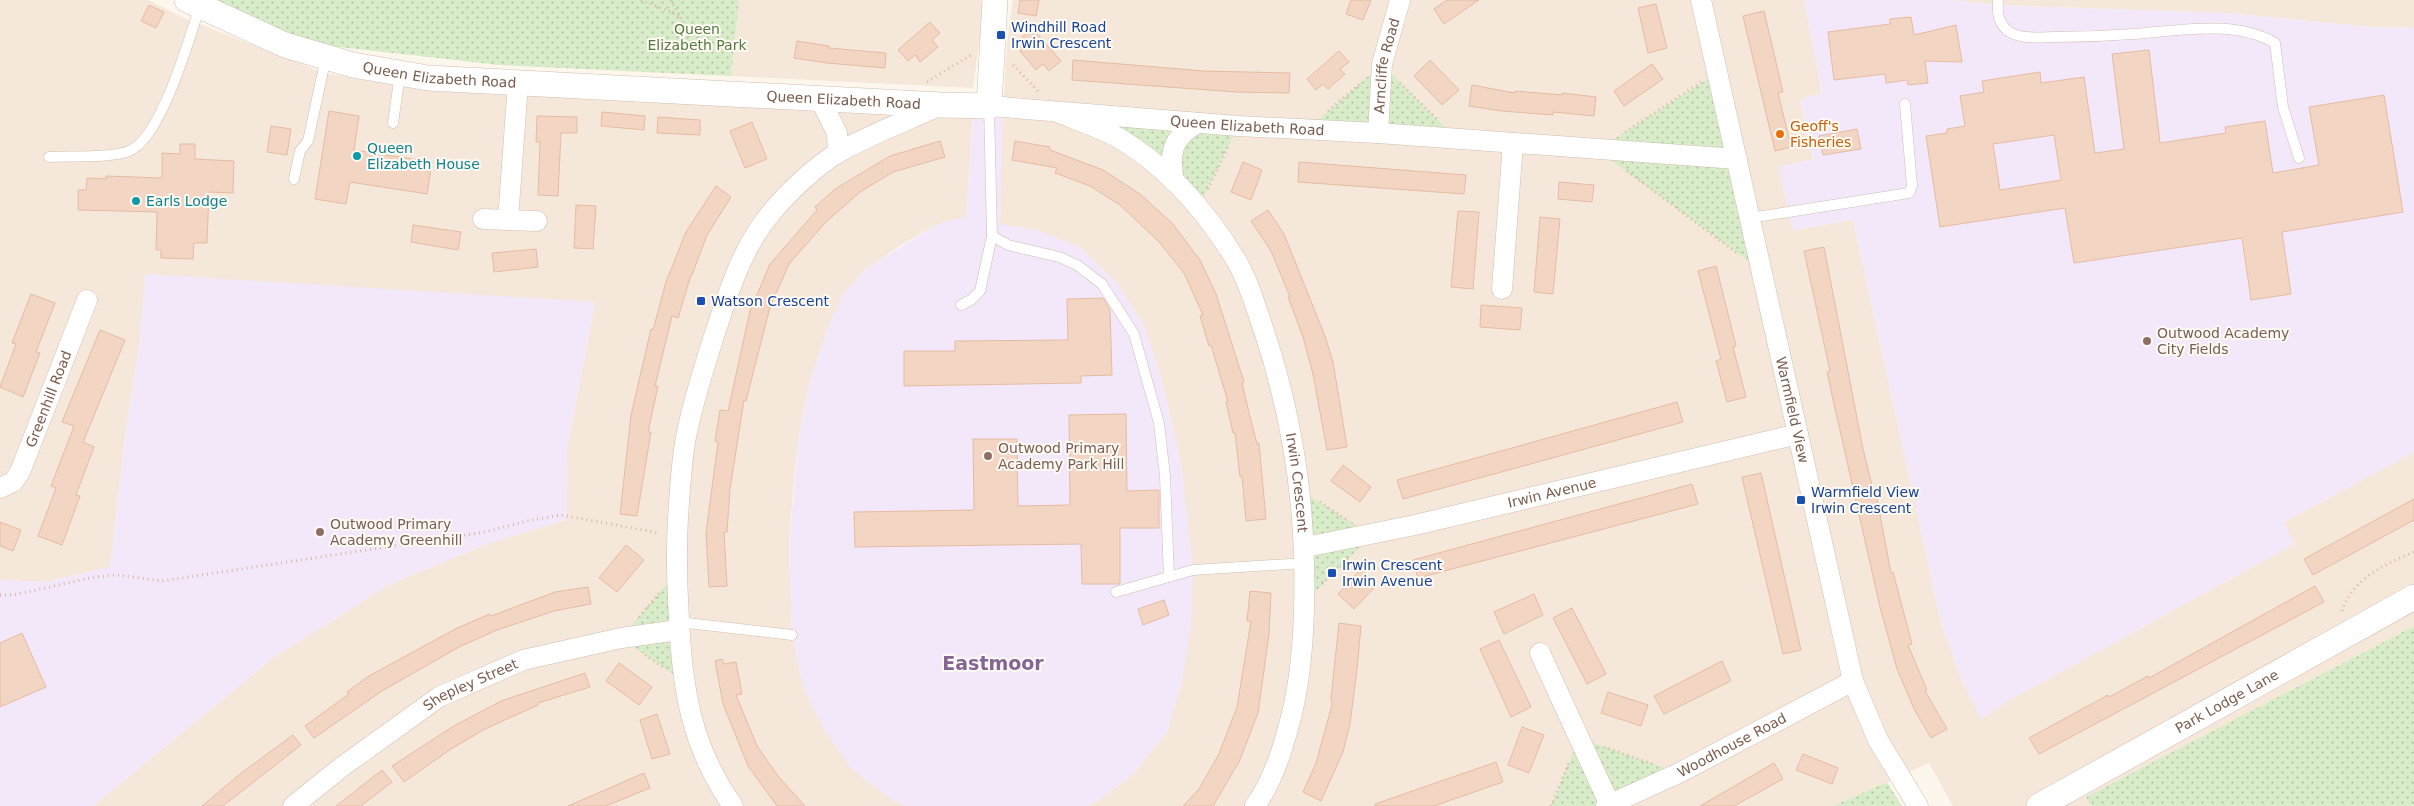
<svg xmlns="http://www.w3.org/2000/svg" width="2414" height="806" font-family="'DejaVu Sans',sans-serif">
	<defs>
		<pattern id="grass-dots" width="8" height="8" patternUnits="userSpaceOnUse" patternTransform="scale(1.25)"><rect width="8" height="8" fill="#d8ecc9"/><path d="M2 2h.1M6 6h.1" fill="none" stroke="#b4c2a5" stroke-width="1.8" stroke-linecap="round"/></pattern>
	</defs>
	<rect width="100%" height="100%" fill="#fdf6ec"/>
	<!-- residential -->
	<g fill="#f5e8da">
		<polygon points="0,0 149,0 184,18 324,73 401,86 509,95 973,110 966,218 937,224 898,247 866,269 843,295 826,332 807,392 798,442 793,489 789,548 792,635 893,801 907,806 93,806 274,657 390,584 487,544 566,520 567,450 595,302 139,346 125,437 110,567 46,582 0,580"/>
		<polygon points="739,0 985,0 973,88 731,76"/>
		<polygon points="1013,0 1804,0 1822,93 1800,100 1813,159 1793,230 1853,220 1941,623 1960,676 1981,719 2006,702 2294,544 2284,522 2414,452 2414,626 2087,797 2091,806 1953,806 1929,763 1833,806 1088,806 1098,801 1133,774 1167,732 1182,681 1182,469 1161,377 1143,324 1000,224 1001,144 1007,43"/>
		<polygon points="1951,0 2414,0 2414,28 2371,27 2227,13 1998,5"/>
	</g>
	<!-- education -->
	<g fill="#f3e8fa">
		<polygon points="1804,0 1951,0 1998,5 2227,13 2371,27 2414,28 2414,452 2284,522 2294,544 2006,702 1981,719 1960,676 1941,623 1853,220 1793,230 1788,211 1778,167 1813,159 1800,100 1822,93"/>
		<polygon points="973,110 1003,115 1000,224 1037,230 1081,248 1119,285 1143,324 1161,377 1182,469 1193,570 1191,625 1182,681 1167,732 1133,774 1098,801 1088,806 907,806 893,801 851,768 823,728 803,686 792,635 789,548 798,442 807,392 826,332 843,294 866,269 937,224 966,217"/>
		<polygon points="145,274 595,302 567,450 566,520 487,544 390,584 274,657 93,806 0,806 0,580 46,582 110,567 125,437 139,346"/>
	</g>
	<!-- grass -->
	<g fill="url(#grass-dots)">
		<polygon points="212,0 739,0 731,76 499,65 304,43"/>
		<polygon points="1382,64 1457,139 1308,129"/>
		<polygon points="1717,73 1759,269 1597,150"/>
		<polygon points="1057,112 1238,126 1199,207 1174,181"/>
		<polygon points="1300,490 1372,535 1304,603"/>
		<polygon points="676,573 683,681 621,638"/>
		<polygon points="2414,626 2414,806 2091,806 2086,797"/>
		<polygon points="1579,738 1679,773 1606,806 1551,806"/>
		<polygon points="1887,782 1902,806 1833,806"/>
	</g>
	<!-- building -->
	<g fill="#f3d5c3" stroke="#e6bba3" fill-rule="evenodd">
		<polygon points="1020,0 1039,0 1036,16 1018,13"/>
		<polygon points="1351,0 1371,0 1363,20 1346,14"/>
		<polygon points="1447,0 1479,0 1444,24 1434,9"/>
		<polygon points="1656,4 1667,48 1648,53 1638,8"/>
		<polygon points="149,5 164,12 156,28 141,21"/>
		<polygon points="1764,11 1783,92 1778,93 1791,147 1775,151 1743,16"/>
		<polygon points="1911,17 1914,35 1956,25 1962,62 1925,61 1928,83 1908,85 1907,80 1886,83 1885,74 1834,80 1828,32 1890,24 1890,19"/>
		<polygon points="930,22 940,33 932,40 938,47 920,62 915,55 908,61 898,50"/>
		<polygon points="1032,28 1061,61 1049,71 1043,64 1036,70 1020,51 1027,45 1021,38"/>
		<polygon points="797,41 829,46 829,48 886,53 885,68 827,63 794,58"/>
		<path d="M2149,50L2160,143L2226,133L2225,127L2265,121L2273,173L2319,165L2309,107L2384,95L2403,212L2282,232L2291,294L2251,300L2242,238L2074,263L2065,208L1940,227L1926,136L1947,133V129L1965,126L1960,96L1984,92L1982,81L2040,72L2041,83L2084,77L2095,153L2124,149L2112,54ZM2054,135L2061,180L2000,190L1993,144Z"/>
		<polygon points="1339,51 1349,62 1340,69 1345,74 1328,89 1323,84 1316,90 1307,79"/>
		<polygon points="1073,60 1204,71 1290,73 1289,93 1236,92 1072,80"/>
		<polygon points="1430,60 1459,90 1442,105 1414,76"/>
		<polygon points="1652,64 1663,79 1624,106 1614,91"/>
		<polygon points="1472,85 1515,93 1515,91 1562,95 1562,93 1596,97 1594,116 1553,112 1553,115 1502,111 1469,106"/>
		<polygon points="329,111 359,116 354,150 432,162 427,194 350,182 346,204 315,199"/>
		<polygon points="602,112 645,116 644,130 601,126"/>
		<polygon points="537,116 577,117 577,133 561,133 558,196 538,195 540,142 536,142"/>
		<polygon points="658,117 700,120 700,135 657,133"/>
		<polygon points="752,122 767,159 745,168 730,131"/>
		<polygon points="271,126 291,129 287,155 267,152"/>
		<polygon points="1857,129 1861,149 1823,155 1819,136"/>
		<polygon points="940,141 945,157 893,172 860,192 825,223 789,264 770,307 746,401 744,400 730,489 727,532 724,532 727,586 709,587 706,533 718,442 715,441 720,410 728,411 750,311 770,264 817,210 815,207 835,189 890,156"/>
		<polygon points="1015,141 1050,147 1050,150 1103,170 1140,194 1172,223 1200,260 1216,294 1244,382 1242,383 1249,413 1257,444 1259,443 1266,519 1246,521 1242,476 1240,477 1235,433 1233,433 1226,402 1228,402 1211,345 1209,346 1200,316 1203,315 1184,273 1159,242 1120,205 1090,186 1055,173 1057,168 1012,160"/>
		<polygon points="180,144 195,144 195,159 234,161 233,193 209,192 207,243 194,243 193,259 161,258 161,250 156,250 157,212 78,210 78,190 86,190 87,178 106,179 106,176 162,178 162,153 180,154"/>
		<polygon points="1243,162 1262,170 1251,200 1231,192"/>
		<polygon points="1299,162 1466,175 1464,194 1298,182"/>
		<polygon points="1559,182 1594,185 1592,202 1558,199"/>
		<polygon points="716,186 731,197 707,235 692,275 691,275 678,318 672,316 655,386 658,386 648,432 651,432 637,516 620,514 631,415 651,329 653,330 666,282 686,232"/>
		<polygon points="576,205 596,206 593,249 574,248"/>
		<polygon points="1268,210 1284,234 1325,336 1333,362 1347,447 1327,450 1313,374 1303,337 1288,297 1290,297 1271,251 1251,221"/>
		<polygon points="1458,211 1479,212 1473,289 1451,287"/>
		<polygon points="1540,217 1560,219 1553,294 1534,292"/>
		<polygon points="413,225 461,232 458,250 411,242"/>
		<polygon points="1824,247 1863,449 1873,489 1875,488 1891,573 1893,572 1912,644 1908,645 1927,690 1925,691 1947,729 1931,738 1915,711 1897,669 1880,607 1834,404 1827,372 1830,371 1804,251"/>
		<polygon points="536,249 538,267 494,272 492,253"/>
		<polygon points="1716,266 1736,346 1733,347 1746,397 1727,402 1716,361 1721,359 1698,271"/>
		<polygon points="31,294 55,303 36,352 40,353 23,397 0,387 16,344 12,343"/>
		<polygon points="1103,298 1110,310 1112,375 1081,376 1081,383 904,386 904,351 955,351 955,341 1068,340 1067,299"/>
		<polygon points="1481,305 1522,308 1520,330 1480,327"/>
		<polygon points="100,330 125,340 83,442 94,447 76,495 80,496 62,545 38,536 56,488 51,486 74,426 62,422"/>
		<polygon points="1677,402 1683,422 1403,499 1397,480"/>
		<polygon points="1126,414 1127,491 1159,490 1159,528 1120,528 1120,584 1082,584 1081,544 855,547 854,512 974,510 973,439 1017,439 1018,506 1070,505 1069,415"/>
		<polygon points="1343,465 1371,487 1360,502 1331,481"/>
		<polygon points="1761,473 1801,650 1783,654 1742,477"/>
		<polygon points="1692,484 1698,504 1418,578 1413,560"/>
		<polygon points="2414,499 2414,520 2313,575 2304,559"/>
		<polygon points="0,522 21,530 13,551 0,546"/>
		<polygon points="626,545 644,560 617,592 599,578"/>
		<polygon points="1361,569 1377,585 1354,609 1338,594"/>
		<polygon points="2315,586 2324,602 2039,754 2029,738 2108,695 2109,697 2148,676 2149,678"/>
		<polygon points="588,587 591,604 554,611 497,630 459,647 382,691 314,738 305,726 349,694 347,692 369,676 457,628 490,614 491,616 555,592"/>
		<polygon points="1250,591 1271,593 1269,634 1258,713 1239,762 1213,806 1183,806 1199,789 1219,754 1237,707 1251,621 1247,621"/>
		<polygon points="1534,594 1543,615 1504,634 1494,612"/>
		<polygon points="1164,600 1169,615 1143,625 1138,609"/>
		<polygon points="1572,608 1606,674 1587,684 1553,618"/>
		<polygon points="1339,623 1361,626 1357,669 1350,724 1343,752 1321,801 1303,792 1316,763 1332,705 1331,698"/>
		<polygon points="22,633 46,687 0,707 0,643"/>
		<polygon points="1499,640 1531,707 1511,717 1480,649"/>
		<polygon points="722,659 724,664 736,662 742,694 736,695 757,746 778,776 805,806 777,806 748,766 723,704 715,661"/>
		<polygon points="1722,661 1731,681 1664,714 1654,696"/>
		<polygon points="619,663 652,687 639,705 606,681"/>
		<polygon points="585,673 590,687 538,703 538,705 485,729 451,749 404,782 392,766 452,727 501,701"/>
		<polygon points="1608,692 1648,705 1641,726 1601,713"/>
		<polygon points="657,714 670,754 652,759 640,720"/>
		<polygon points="1522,727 1544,735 1529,773 1508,765"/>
		<polygon points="293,735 301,745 223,806 202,806 240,774"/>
		<polygon points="1803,754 1838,768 1832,784 1796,770"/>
		<polygon points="1496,762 1503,782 1434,806 1375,806 1375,804"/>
		<polygon points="1774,763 1783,779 1734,806 1700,806"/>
		<polygon points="382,770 392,782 361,806 336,806"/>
		<polygon points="644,773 650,788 606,806 568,806"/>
	</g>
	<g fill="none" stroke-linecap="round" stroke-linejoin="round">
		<!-- service casing -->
		<g stroke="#d1beb0" stroke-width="11">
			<g id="service">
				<path d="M1998,0C1997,12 1998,23 2008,31C2021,40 2041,37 2056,37C2082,37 2107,36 2133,34C2177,31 2234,19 2275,43L2283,107L2299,158"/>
				<polyline points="393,123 400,74"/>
				<path d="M49,157C69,156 113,158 129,151C161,139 189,39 200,6"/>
				<polyline points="294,179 300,151 308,141 326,57"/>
				<polyline points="1750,218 1909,193 1912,186 1905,104"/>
				<polyline points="992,236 1008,245 1059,257 1077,265 1102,284 1134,334 1159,423 1165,476 1169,577"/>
				<polyline points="961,305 971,300 980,291 992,236 989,106"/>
				<polyline points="1116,592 1193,570 1305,563"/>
				<polyline points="679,622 792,635"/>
			</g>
		</g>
		<!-- minor casing -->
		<g stroke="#d1beb0" stroke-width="21">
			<g id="minor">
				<path id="s1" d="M1701,0L1853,681L1878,740L1918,806"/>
				<polyline points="820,99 837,133 838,153"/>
				<path id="s2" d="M989,106L1238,126L1378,133L1737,159"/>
				<path id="s3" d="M1057,112C1077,120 1098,127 1117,137C1167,166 1206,211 1236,260C1249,282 1256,308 1264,331C1294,421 1307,514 1304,609C1303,651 1299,692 1287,732C1280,758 1271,784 1255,806"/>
				<path id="s4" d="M1378,133L1382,64L1400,0"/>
				<path d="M1174,181C1168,153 1173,136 1198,123"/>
				<polyline points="483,219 537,221"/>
				<polyline points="508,220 518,83"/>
				<polyline points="1502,289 1513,143"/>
				<path id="s5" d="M0,488L13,482L20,472L87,300"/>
				<path id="s6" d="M1306,547L1415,525L1798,434"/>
				<polyline points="1540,653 1610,805"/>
				<path id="s7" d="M293,806L343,766L439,697L523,660L621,638L678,630"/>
				<path d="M733,806C691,747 682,688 679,618C677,585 676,552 678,518C680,490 681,460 687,432C695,395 706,360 718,324C731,285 744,245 771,213C788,192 816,166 839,152C871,134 907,121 941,105"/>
				<path id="s8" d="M1606,806L1679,773L1853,681"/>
			</g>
		</g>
		<!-- tertiary casing -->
		<g stroke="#d1beb0" stroke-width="26">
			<g id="tertiary">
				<path id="s9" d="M187,0L285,45L353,65L428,78L941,105L989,106L995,0"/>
				<path id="s10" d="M2039,806L2414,597"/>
			</g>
		</g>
		<!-- path -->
		<g stroke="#d9b8a5" stroke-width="3" stroke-dasharray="1 4" stroke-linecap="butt">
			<polyline points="641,0 680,16"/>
			<polyline points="671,0 682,20 695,53"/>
			<polyline points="1013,65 1038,91"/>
			<polyline points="927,82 971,55"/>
			<polyline points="1400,83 1437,119"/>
			<polyline points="1328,111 1361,83"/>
			<polyline points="1625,132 1701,82"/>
			<polyline points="1627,171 1738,254"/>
			<polyline points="1208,189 1229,145"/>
			<polyline points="1320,502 1346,519"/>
			<polyline points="1322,584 1348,559"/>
			<polyline points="0,595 14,595 94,577 117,575 162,581 485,532 527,521 561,515 659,533"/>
			<path d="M2342,611C2352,579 2385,564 2414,552"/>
			<polyline points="639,617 659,593"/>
			<polyline points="645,655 664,668"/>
			<polyline points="1604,747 1653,764"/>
			<polyline points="1551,806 1569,763"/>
		</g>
		<!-- service -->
		<use href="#service" stroke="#fff" stroke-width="10"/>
		<!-- minor -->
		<use href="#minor" stroke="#fff" stroke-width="20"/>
		<!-- tertiary -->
		<use href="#tertiary" stroke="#fff" stroke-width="25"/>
	</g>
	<!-- markers -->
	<g fill="#1a4fb4" stroke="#fffaf3" stroke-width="2">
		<rect x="996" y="30" width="10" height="10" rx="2.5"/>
		<rect x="696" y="296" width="10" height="10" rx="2.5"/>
		<rect x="1796" y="495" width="10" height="10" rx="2.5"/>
		<rect x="1327" y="568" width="10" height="10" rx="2.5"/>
	</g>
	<circle fill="#e8710a" stroke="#fffaf3" stroke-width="2" cx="1780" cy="134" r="5"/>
	<g fill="#0f9aa8" stroke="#fffaf3" stroke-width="2">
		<circle cx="357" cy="156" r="5"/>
		<circle cx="136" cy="201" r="5"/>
	</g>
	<g fill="#8d6e63" stroke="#fffaf3" stroke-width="2">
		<circle cx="2147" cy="341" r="5"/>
		<circle cx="988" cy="456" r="5"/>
		<circle cx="320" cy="532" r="5"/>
	</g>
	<g text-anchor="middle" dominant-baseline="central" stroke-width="4" stroke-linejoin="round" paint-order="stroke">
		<!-- transit labels -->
		<g font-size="14" fill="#164399" stroke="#fffaf3" text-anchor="start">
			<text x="1011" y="27">Windhill Road<tspan x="1011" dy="16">Irwin Crescent</tspan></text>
			<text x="711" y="301">Watson Crescent</text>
			<text x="1811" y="492">Warmfield View<tspan x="1811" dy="16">Irwin Crescent</tspan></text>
			<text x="1342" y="565">Irwin Crescent<tspan x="1342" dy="16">Irwin Avenue</tspan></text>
		</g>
		<!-- park labels -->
		<g font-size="14" fill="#537a41" stroke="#fffaf3">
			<text x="697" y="29">Queen<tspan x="697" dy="16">Elizabeth Park</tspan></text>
		</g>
		<!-- street labels -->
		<g font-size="14" fill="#7a5c4d" stroke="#fffaf3">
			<text stroke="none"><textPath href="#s4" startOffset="68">Arncliffe Road</textPath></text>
			<text stroke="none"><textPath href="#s9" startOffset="266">Queen Elizabeth Road</textPath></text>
			<text stroke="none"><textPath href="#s9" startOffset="671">Queen Elizabeth Road</textPath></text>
			<text stroke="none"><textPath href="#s2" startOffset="259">Queen Elizabeth Road</textPath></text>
			<text stroke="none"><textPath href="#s5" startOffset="105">Greenhill Road</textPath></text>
			<text stroke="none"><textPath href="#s1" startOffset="420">Warmfield View</textPath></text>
			<text stroke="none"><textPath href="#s3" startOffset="470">Irwin Crescent</textPath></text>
			<text stroke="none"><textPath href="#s6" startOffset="252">Irwin Avenue</textPath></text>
			<text stroke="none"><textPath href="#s7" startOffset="216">Shepley Street</textPath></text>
			<text stroke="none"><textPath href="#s10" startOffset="215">Park Lodge Lane</textPath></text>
			<text stroke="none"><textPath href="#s8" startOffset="140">Woodhouse Road</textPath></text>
		</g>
		<!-- food labels -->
		<g font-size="14" fill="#c56008" stroke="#fffaf3" text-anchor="start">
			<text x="1790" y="126">Geoff's<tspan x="1790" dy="16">Fisheries</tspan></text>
		</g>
		<!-- culture labels -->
		<g font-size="14" fill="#0d838f" stroke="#fffaf3" text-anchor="start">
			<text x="367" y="148">Queen<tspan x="367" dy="16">Elizabeth House</tspan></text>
			<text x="146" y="201">Earls Lodge</text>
		</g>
		<!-- education labels -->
		<g font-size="14" fill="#785e54" stroke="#fffaf3" text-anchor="start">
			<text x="2157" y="333">Outwood Academy<tspan x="2157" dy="16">City Fields</tspan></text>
			<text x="998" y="448">Outwood Primary<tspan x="998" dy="16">Academy Park Hill</tspan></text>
			<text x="330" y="524">Outwood Primary<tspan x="330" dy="16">Academy Greenhill</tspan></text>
		</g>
		<!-- district labels -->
		<g font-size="19" font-weight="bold" fill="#846695" stroke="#fffaf3">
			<text x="993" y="663">Eastmoor</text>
		</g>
	</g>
</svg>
